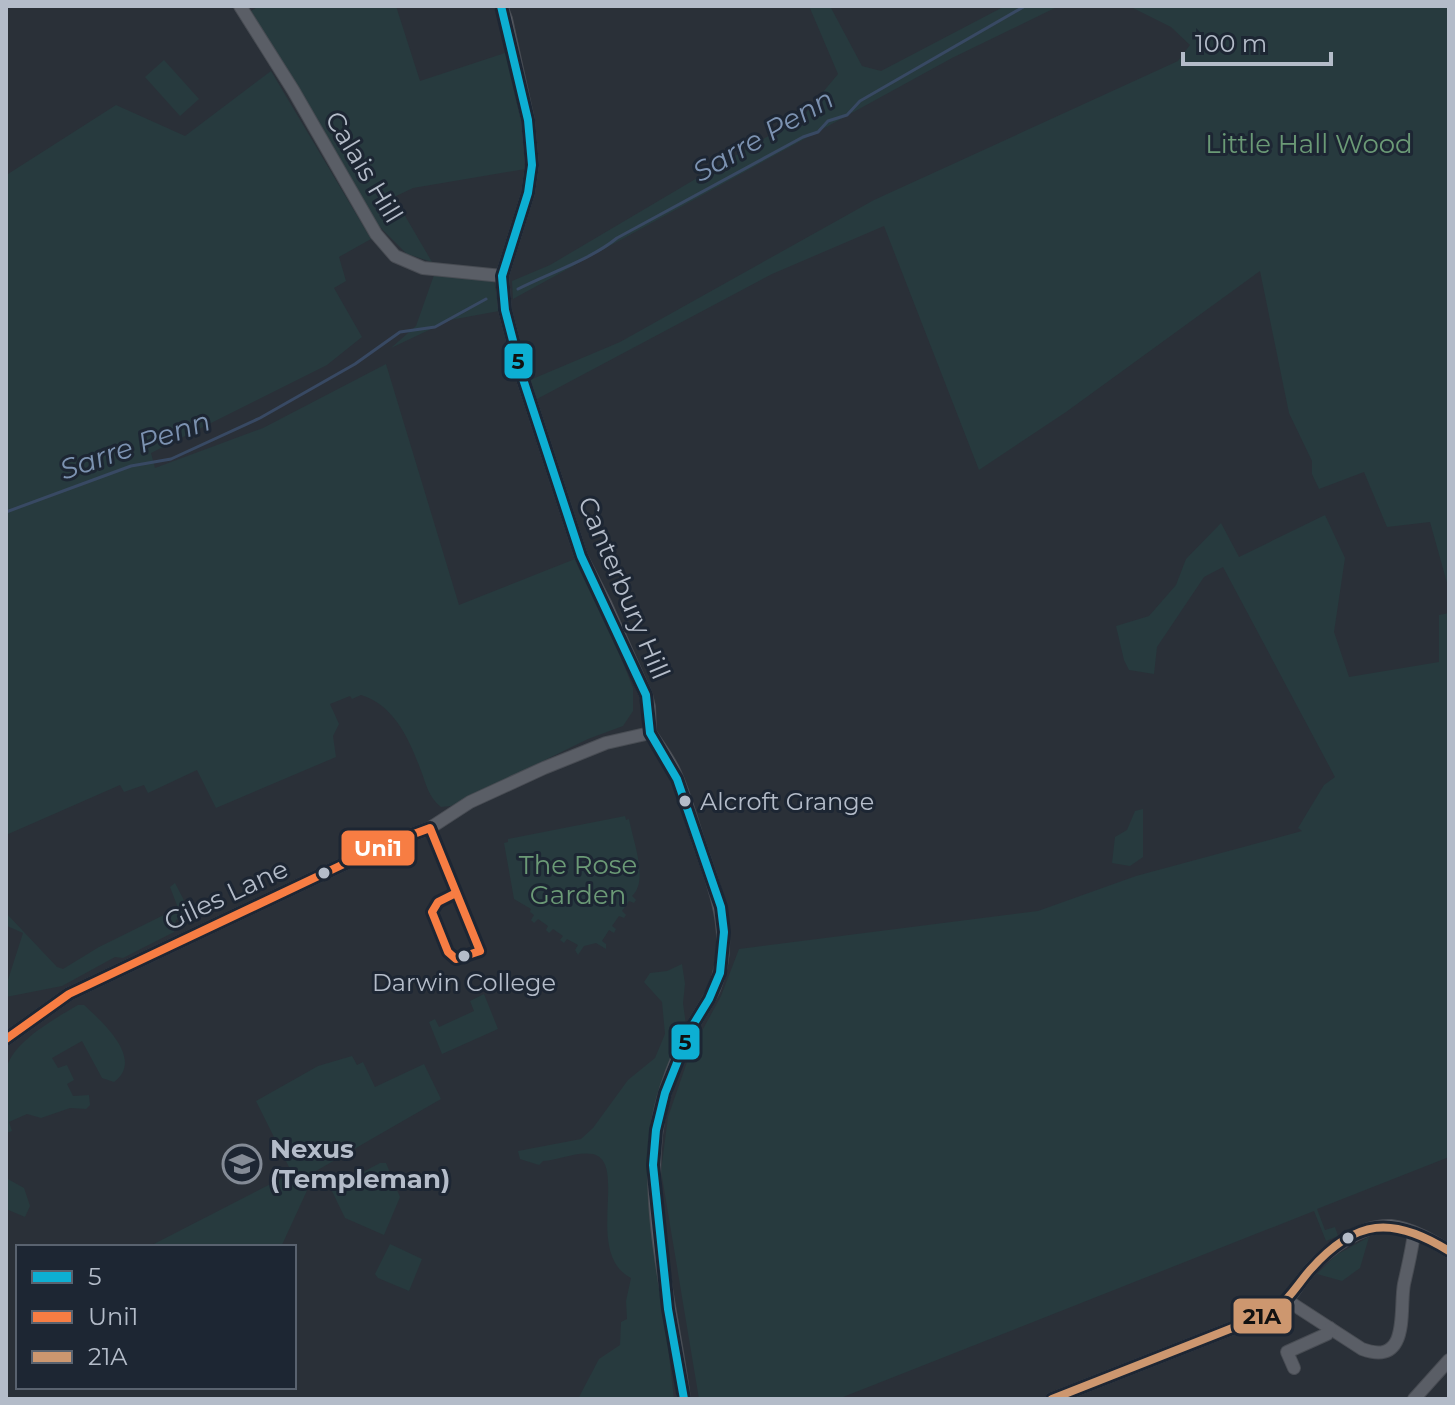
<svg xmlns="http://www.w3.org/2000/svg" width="1455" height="1405" font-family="Montserrat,sans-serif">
	<rect width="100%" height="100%" fill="#2a3038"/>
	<!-- green -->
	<g fill="#273a3e">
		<polygon points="259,6 396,6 420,81 508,52 522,121 525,169 413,188 394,197 432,262 407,254 378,225 251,11"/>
		<polygon points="809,6 830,6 862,66 881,71 1005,6 1059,6 952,58 513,299 512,281 550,265 804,115 838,74"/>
		<polygon points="1129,6 1449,6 1449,590 1430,522 1387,527 1364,472 1319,489 1312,474 1312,461 1289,413 1260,271 1066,412 979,470 884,226 772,274 537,399 530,380 620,342 874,200 1178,61 1190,45 1171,27"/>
		<polygon points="164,60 199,99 180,116 145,77"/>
		<path d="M271,71L371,239L339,257L346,281L334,288L362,337L327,365L151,453L155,468L263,428L386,364L459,605L575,559L608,625L633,688V711L623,726L588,739L451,806L441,807C428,797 426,783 420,768C409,739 394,705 361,695L352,699L350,696L330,704L339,724L333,736L336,757L216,808L197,770L148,793L144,785L124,792L120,785L6,835V171L8,174L116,105L185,136Z"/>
		<polygon points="434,275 494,279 499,311 450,320 391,348 416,326"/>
		<polygon points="1325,515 1345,558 1334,632 1349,677 1439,662 1439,615 1449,613 1449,1157 1317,1209 1325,1230 1335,1227 1338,1236 1326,1241 1314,1211 838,1399 699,1399 661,1171 668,1117 690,1053 721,996 739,949 1038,911 1136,876 1302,831 1298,828 1324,785 1335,777 1223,567 1204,577 1157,647 1154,674 1129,670 1124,660 1116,626 1149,616 1176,585 1186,559 1221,523 1239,557"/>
		<polygon points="1143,809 1143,857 1130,866 1112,863 1115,837 1127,830 1135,811"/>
		<path d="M625,816L626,820L629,819C633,841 649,881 632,896L636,900L634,903L629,901L622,911L626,915L624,918L619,916L612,926L616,929L614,933L609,930L602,941L606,944V949L596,943L584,946L578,955L575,950L578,945L567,939L564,943L560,940L563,936L553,929L549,933L546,930L548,926L538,919L534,923L531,920L534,915L530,912L531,909L514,899L504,843L508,842V839Z"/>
		<polygon points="175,883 189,910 176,920 174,932 123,958 115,957 62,986 6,997 6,986 23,933 7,926 6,929 6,913 57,967 63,969 99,947 178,908 170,887"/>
		<path d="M682,964L685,984L683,1003L686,1025L659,1090L650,1129L647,1164L674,1399H578L599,1359L620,1345L621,1322L627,1319L626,1301L631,1278C583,1253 629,1163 593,1154C577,1151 559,1160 543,1161L539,1165L520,1159L518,1151L581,1139L593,1128L628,1080L655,1058L665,1034L662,1002L644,982L650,973L667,971Z"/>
		<polygon points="484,994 498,1029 442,1054 429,1022 435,1019 439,1027 474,1011 470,1001"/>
		<path d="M78,1005H84C102,1022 145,1059 114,1082L102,1078L82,1041L52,1058L58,1068L67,1065L74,1080L67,1084L73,1096L89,1095L90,1105L86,1109L70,1108L41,1118L27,1114L9,1122L12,1131L6,1133C6,1113 3,1091 6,1071C10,1043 56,1018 78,1005Z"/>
		<polygon points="352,1056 357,1065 363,1062 375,1087 424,1064 441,1099 316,1171 281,1247 148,1247 292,1173 256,1101 318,1066"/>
		<polygon points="380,1163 386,1163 400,1197 384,1235 345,1218 331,1189"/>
		<polygon points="6,1178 24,1188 30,1206 25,1217 6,1209"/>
		<polygon points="1369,1237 1360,1268 1342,1281 1317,1274 1336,1255"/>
		<polygon points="390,1244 422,1259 409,1291 378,1278 375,1274"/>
	</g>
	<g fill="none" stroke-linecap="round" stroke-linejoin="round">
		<!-- stream -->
		<g stroke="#384963" stroke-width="3">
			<polyline points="1172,6 1192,6"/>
			<path d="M518,289C549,273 590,260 617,238L803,137L818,132L828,121L847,115L860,101L1025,6"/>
			<polyline points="6,512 131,466 171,459 260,418 355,364 400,332 435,327 486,299"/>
		</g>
		<!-- minor casing -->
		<g stroke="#484c53" stroke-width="14">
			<g id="minor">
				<polyline points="240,6 293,90 376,234 395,256 423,268 502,276"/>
				<polyline points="501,6 506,19 528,120 532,165 528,193 502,276 505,310 523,379 581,556 606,605 646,695 649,707 650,733"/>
				<path d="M650,733C658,745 667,757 673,769C684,792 691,819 699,843C716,892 735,938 714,989C707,1004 697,1017 690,1031C674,1063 660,1100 656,1135C647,1223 673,1312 684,1399"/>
				<polyline points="6,1039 69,994 384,845 430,828 470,802 544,768 606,743 650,733"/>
				<path d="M1288,1301L1362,1349C1411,1367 1399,1309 1404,1284C1408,1266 1412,1250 1414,1233"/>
				<polyline points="1294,1368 1287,1352 1327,1334 1330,1328"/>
				<path d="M1052,1399L1273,1312C1290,1301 1297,1285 1310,1270C1328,1249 1362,1224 1391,1226C1411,1228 1433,1241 1449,1251"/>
				<polyline points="1414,1399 1449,1360"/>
			</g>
		</g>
		<!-- minor -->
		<use href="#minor" stroke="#5a5e66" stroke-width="12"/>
		<!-- bus-1 casing -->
		<g stroke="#1d2633" stroke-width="14">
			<polyline id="bus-1" points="501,6 528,120 532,165 528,193 502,276 505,310 523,379 581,556 646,695 650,733 677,779 721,907 724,932 720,973 709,999 690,1030 665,1093 656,1130 653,1165 668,1309 684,1399"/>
		</g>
		<!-- bus-2 casing -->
		<g stroke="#1d2633" stroke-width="14">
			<polyline id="bus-2" points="6,1039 69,994 384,845 430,828 480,951 456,959 448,952 432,912 438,902 456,893"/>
		</g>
		<!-- bus-3 casing -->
		<g stroke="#1d2633" stroke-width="14">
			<path id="bus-3" d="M1052,1399L1273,1312C1289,1300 1298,1284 1310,1270C1356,1218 1393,1216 1449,1251"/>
		</g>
		<!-- bus-1 -->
		<use href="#bus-1" stroke="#0dafd3" stroke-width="8"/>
		<!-- bus-2 -->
		<use href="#bus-2" stroke="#f77d43" stroke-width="8"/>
		<!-- bus-3 -->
		<use href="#bus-3" stroke="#cd976f" stroke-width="8"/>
	</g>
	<!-- icons -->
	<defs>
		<g id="university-ring" transform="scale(2)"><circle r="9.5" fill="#1d2633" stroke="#848b96" stroke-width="1.5"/><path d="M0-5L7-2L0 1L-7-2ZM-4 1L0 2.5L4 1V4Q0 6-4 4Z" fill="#848b96"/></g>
	</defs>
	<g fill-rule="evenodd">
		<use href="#university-ring" x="242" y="1164"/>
	</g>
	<!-- markers -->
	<g fill="#b4bcc9" stroke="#1d2633" stroke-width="3">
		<circle cx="685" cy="801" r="7"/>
		<circle cx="324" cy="873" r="7"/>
		<circle cx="464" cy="956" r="7"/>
		<circle cx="1348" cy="1238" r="7"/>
	</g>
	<g text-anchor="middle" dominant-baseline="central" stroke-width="6" stroke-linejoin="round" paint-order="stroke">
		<!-- bus labels -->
		<g font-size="24" fill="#b4bcc9" stroke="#1d2633" text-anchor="start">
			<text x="700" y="801">Alcroft Grange</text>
			<text x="464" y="982" text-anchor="middle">Darwin College</text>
		</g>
		<!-- park labels -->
		<g font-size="26" fill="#6b9a76" stroke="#1d2633">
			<text x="1309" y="144">Little Hall Wood</text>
			<text x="578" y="865">The Rose<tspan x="578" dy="30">Garden</tspan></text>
		</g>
		<!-- street labels -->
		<g font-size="26" fill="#b4bcc9" stroke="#1d2633">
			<text transform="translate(364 167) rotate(59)">Calais Hill</text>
			<text transform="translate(624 588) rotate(67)">Canterbury Hill</text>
			<text transform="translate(226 895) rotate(-25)">Giles Lane</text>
		</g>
		<!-- poi labels -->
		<g font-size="26" font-weight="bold" fill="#b4bcc9" stroke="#1d2633" text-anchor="start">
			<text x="270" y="1149">Nexus<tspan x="270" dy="30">(Templeman)</tspan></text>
		</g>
		<!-- water labels -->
		<g font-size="28" font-style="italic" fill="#7c92b1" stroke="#1d2633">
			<text transform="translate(763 135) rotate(-30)">Sarre Penn</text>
			<text transform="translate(135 445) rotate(-19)">Sarre Penn</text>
		</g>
	</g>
	<g stroke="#1d2633" stroke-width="3">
		<rect x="503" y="342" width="31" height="38" rx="8" fill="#0dafd3"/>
		<rect x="340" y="829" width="76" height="38" rx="8" fill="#f77d43"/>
		<rect x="670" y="1023" width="31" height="38" rx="8" fill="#0dafd3"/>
		<rect x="1232" y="1297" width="61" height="38" rx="8" fill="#cd976f"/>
	</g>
	<g font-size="22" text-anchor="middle" font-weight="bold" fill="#fff">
		<text x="378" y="856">Uni1</text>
	</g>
	<g font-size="22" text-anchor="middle" font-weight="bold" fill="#111">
		<text x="518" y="369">5</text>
		<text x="685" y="1050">5</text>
		<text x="1262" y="1324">21A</text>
	</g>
	<!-- border -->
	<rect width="1455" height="1405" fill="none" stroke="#b4bcc9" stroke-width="16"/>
	<!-- legend -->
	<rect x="16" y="1245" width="280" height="144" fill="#1d2633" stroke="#59626f" stroke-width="2"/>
	<rect x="32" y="1271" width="40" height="12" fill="#0dafd3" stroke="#59626f" stroke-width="2"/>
	<text x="88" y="1285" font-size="24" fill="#b4bcc9">5</text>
	<rect x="32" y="1311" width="40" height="12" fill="#f77d43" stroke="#59626f" stroke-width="2"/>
	<text x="88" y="1325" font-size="24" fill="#b4bcc9">Uni1</text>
	<rect x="32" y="1351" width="40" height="12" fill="#cd976f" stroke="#59626f" stroke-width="2"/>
	<text x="88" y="1365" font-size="24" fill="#b4bcc9">21A</text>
	<!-- scale -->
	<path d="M1183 52v12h148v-12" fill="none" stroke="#b4bcc9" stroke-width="4"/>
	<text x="1195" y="52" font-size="24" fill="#b4bcc9" stroke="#1d2633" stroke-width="6" paint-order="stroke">100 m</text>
</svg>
